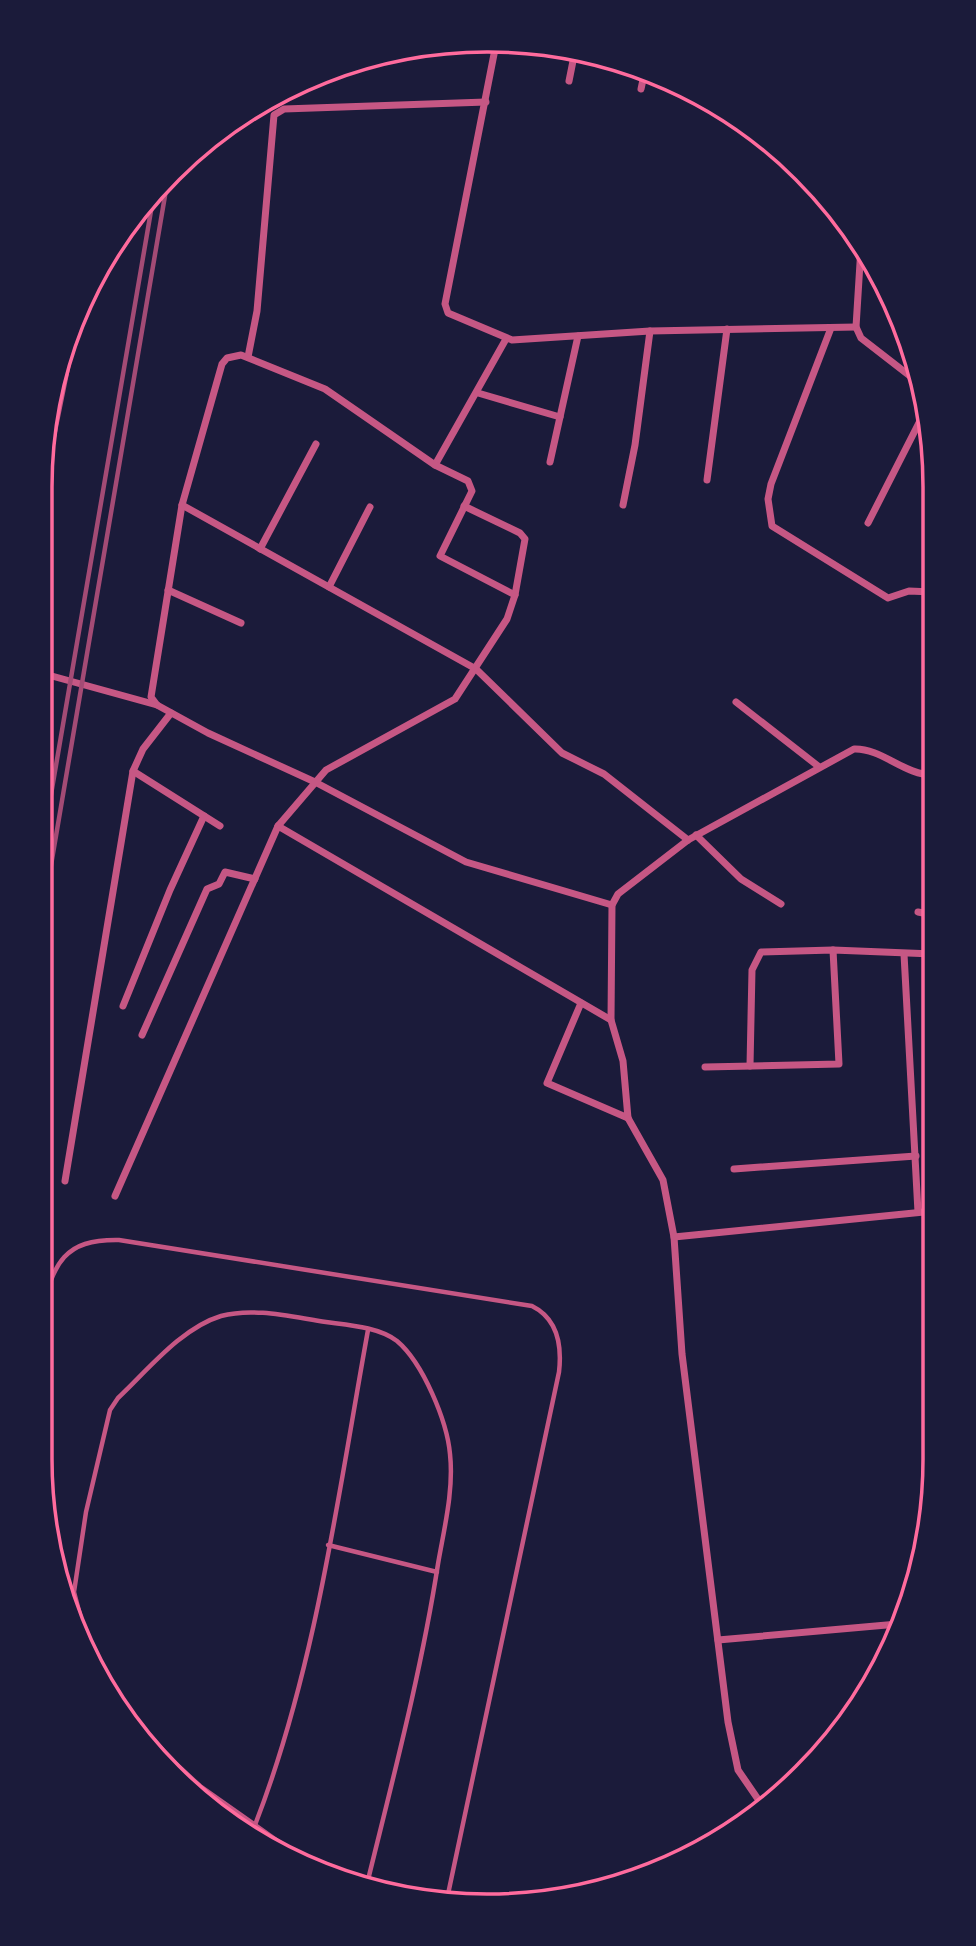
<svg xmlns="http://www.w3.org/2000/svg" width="976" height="1946" font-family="Mulish,sans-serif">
	<rect width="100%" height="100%" fill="#1b1b3a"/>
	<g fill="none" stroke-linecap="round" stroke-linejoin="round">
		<!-- service -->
		<g stroke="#c65784" stroke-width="4.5">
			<path d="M40,1313C55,1264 62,1239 119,1240L532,1306C558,1319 562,1346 559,1372L447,1899"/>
			<polyline points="328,1545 437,1572"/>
			<path d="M255,1825C316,1668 338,1495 368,1330"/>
			<path d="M306,1861L200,1786L176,1764L146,1732L115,1691L84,1630L74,1592L86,1512L110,1410L118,1398C147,1371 181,1328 221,1316C254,1307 292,1317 326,1322C348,1325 379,1327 397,1341C423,1363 447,1421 450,1454C454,1490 444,1529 438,1564C421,1673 393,1778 367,1884"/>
		</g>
		<!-- minor -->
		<g stroke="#c65784" stroke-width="7">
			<polyline points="496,44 445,304 448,313 512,340 650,331 856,327"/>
			<polyline points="569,81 574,56"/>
			<polyline points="641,89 644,75"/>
			<polyline points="861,247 856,327 861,338 919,383"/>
			<polyline points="831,328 771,484 768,499 772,526 888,598 909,591 932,592"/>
			<polyline points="248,357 257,311 274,115 284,109 486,102"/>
			<polyline points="478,393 560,417"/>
			<polyline points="550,462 578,336"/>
			<polyline points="435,465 506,339"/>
			<polyline points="707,480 727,329"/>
			<polyline points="41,494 70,351"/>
			<polyline points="182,505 476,669 562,753 604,774 688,840"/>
			<polyline points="623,505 635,445 650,331"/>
			<polyline points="868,523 926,409"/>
			<polyline points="260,549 316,444"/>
			<polyline points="329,587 370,507"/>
			<polyline points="168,590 241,623"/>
			<polyline points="515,595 440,556 472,491 468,481 435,465 325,389 241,355 227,358 222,364 182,505 151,697 157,705 208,733 315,782 466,862 612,905"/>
			<polyline points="41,673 157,705"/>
			<polyline points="736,702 818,766"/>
			<polyline points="133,771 220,826"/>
			<polyline points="278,826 326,770 455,699 507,619 515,595 525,539 520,533 464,506"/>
			<polyline points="696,835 741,879 781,904"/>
			<polyline points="918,912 933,915"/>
			<polyline points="904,954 918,1212"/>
			<polyline points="581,1003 547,1083 628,1118"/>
			<polyline points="123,1006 170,890 204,816"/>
			<path d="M611,1020L612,905L618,894L688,840L854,749C882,748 904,775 933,775"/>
			<polyline points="142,1035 207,889 219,884 225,872 255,879"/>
			<polyline points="750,1066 752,970 761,952 833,950 933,954"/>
			<polyline points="705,1067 839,1064 833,950"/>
			<polyline points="734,1169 916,1156"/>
			<polyline points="65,1181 133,771 143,749 171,713"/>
			<polyline points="115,1196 278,826 611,1020 623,1061 628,1118 663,1180 674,1237 682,1354 728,1722 738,1770 762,1805"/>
			<polyline points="674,1237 934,1211"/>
			<polyline points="718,1640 898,1624"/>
		</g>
		<!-- rail -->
		<g stroke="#a44b75" stroke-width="4.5">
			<polyline points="41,853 152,205"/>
			<polyline points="41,924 167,184"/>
		</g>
	</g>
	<!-- crop -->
	<path d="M0 0H976V1946H0ZM487 52H488A435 435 0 0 1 923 487V1459A435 435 0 0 1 488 1894H487A435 435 0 0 1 52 1459V487A435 435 0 0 1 487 52Z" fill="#1b1b3a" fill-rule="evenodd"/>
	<path fill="none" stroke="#ff6b9d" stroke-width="3.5" d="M487 52H488A435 435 0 0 1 923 487V1459A435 435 0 0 1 488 1894H487A435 435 0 0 1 52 1459V487A435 435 0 0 1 487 52Z"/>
</svg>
